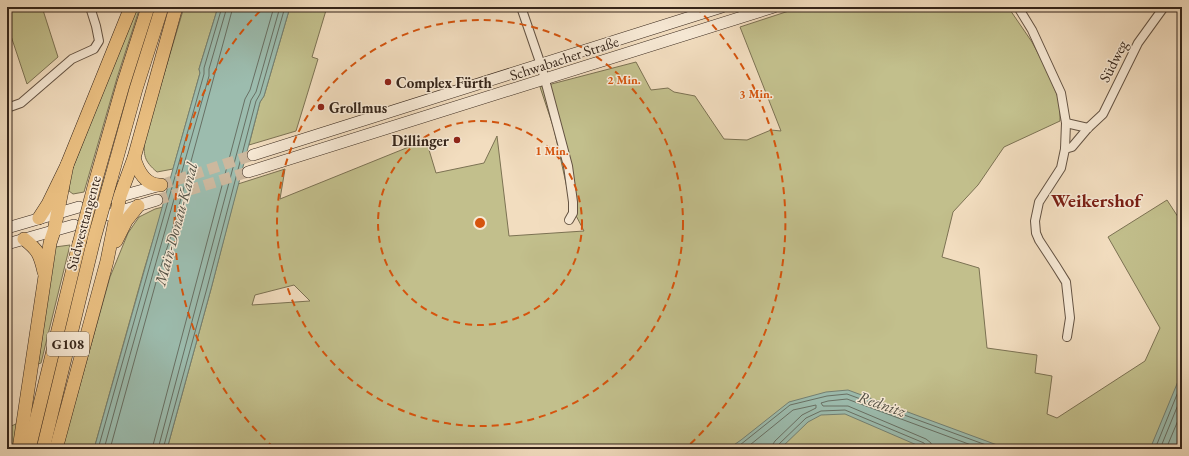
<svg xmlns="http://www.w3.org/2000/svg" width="1189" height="456" font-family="'EB Garamond',serif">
	<rect width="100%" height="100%" fill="#f2ddbf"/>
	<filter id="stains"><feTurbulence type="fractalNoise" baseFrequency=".005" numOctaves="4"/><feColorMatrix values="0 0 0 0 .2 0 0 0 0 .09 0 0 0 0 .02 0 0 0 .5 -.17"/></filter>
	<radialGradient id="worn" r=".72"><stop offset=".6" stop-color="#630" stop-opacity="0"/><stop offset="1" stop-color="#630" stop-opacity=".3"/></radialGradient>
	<!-- green -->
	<g fill="#c2bf8c" stroke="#7c7253" fill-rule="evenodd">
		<polygon points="7,7 42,7 58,57 27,84 7,24"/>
		<polygon points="136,7 140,7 117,78 84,192 73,194 69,191 70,175"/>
		<path d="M184,7H218L199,69L200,73L173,169L157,172C144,161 143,155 145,138Z"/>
		<polygon points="290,7 327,7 312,57 318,59 296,131 249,145 260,102 264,96"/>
		<path d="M801,7H1008L1032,42L1047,70L1060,102V121L1004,147L978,185L953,212L942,257L979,268L987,348L1037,355L1035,373L1052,376L1047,414L1057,418L1145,361L1160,328L1108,237L1167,200L1182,223V449H167L211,289L238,184L285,169L280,199L426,140L436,173L484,163L497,136L509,236L584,231L571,206L554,129L540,87L636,62L651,90L668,88L674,92L695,96L724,139L747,140L771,130L781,131L740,27ZM294,285L310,301L252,305L255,295Z"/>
		<polygon points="163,207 144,270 94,449 62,449 110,277 128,233 139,217 155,209"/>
		<polygon points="70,245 41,363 38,364 55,247"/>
		<polygon points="18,423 13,449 7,449 7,428"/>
	</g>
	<!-- water -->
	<g fill="#9cbcae" stroke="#738073">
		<polygon points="218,7 290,7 264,96 260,102 211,289 167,449 94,449 200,73 199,69"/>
		<polygon points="1182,374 1182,449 1150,449 1179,379"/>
		<polygon points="848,390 1008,449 926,449 845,414 821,415 808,422 780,449 728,449 741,440 789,402 826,392"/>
	</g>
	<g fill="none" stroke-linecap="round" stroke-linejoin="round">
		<!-- shore -->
		<g stroke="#687064" stroke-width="1">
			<path d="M98,449C133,324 169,199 204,74V68L222,7"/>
			<path d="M104,449C138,324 174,200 209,76V69L227,7"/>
			<polyline points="110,449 158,275 169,242 233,7"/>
			<polyline points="152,449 245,99 250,90 274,7"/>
			<polyline points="158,449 251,100 256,92 280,7"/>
			<polyline points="163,449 207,288 256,101 260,94 285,7"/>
			<polyline points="735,449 790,405 827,396 847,394 997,449"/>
			<polyline points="745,449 793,410 816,405 816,408 802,415 775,441 773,444 772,449"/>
			<polyline points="777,449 778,445 806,418 821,411 845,410 924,443 926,446 927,449"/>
			<polyline points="932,449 931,443 926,439 848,406 823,406 821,403 828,401 847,399 982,449"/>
			<polyline points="1155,449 1182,382"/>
			<polyline points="1160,449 1182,395"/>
			<polyline points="1166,449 1182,411"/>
		</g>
		<!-- secondary-tunnel -->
		<g stroke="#ccb89e" stroke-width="11" stroke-dasharray="11 5.5" stroke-linecap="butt">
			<polyline points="161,185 253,155"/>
			<polyline points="157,200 248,172"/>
		</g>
		<!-- minor casing -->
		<g stroke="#645343" stroke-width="10">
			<g id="minor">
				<polyline points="521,7 541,65 568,166 573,202 573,213 569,220"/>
				<polyline points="1018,7 1032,30 1061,93 1066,123 1065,149 1061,168 1039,202 1035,221 1036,233 1039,240 1056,266 1066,282 1070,318 1067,337"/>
				<polyline points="7,108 21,103 72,59 94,49 99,41 96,26 90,7"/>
				<polyline points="1066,123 1088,128"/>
				<polyline points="1065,149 1072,147 1088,128 1103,114 1138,43 1164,7"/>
			</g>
		</g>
		<!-- secondary casing -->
		<g stroke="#35251a" stroke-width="12">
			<g id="secondary">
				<polyline points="253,155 722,7"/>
				<polyline points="248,172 774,7"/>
				<polyline points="114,198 161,185"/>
				<polyline points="108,215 157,200"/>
				<polyline points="7,228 79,207"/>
				<polyline points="7,244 74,225"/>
			</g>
		</g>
		<!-- trunk casing -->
		<g stroke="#35251a" stroke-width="14">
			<g id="trunk">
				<path d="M134,158C138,171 146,186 161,185"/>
				<polyline points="111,179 136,89 162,7"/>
				<polyline points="95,183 123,85 148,7"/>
				<polyline points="39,218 48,204 67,165 131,7"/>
				<path d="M24,239C38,250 40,254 44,272"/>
				<polyline points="116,241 126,221 138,206"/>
				<polyline points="19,449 50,243 54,231 67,165"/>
				<polyline points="29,449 79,244"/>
				<polyline points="43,449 94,239"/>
				<polyline points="56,449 107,261 120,196 134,158 176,7"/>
			</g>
		</g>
		<!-- minor -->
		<use href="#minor" stroke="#f7e9d5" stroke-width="8"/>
		<!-- secondary -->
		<use href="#secondary" stroke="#f7e9d5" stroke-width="11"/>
		<!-- trunk -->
		<use href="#trunk" stroke="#e9be80" stroke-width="13"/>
		<!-- trunk-bridge casing -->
		<g stroke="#35251a" stroke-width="14" stroke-linecap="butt">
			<g id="trunk-bridge">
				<polyline points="94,239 111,179"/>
				<polyline points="79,244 95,183"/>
			</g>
		</g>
		<!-- trunk-bridge -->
		<use href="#trunk-bridge" stroke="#e9be80" stroke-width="13"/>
	</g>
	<!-- distance rings -->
	<g fill="none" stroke="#d6540d" stroke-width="2" stroke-dasharray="7 5">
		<circle cx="480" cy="223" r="102"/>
		<circle cx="480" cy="223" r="203"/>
		<path d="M274 448A305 305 0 0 1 264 7M696 7A305 305 0 0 1 686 448"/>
	</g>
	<!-- markers -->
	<g fill="#8f2418" stroke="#f7e9d5" stroke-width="1.5">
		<circle cx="388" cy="82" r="4"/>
		<circle cx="321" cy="107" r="4"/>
		<circle cx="457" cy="140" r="4"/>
	</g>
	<g text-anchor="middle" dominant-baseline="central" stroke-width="3" stroke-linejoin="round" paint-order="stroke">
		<!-- shield labels -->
		<rect fill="#f7e9d5" stroke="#6f6052" stroke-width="1" x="47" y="332" width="42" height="24" rx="3"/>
		<g font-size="14" font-weight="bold" fill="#35251a">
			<text x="68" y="344">G108</text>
		</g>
		<!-- street labels -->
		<g font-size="15" fill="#35251a" stroke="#f7e9d5">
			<text transform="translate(564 58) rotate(-18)">Schwabacher Straße</text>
			<text transform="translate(1113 61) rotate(-63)">Südweg</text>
			<text transform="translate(83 223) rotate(-75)">Südwesttangente</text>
		</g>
		<!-- poi labels -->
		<g font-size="15" font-weight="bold" fill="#35251a" stroke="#f7e9d5" text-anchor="start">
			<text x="396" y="82">Complex Fürth</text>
			<text x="329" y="107">Grollmus</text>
			<text x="449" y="140" text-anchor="end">Dillinger</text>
		</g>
		<!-- water labels -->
		<g font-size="16" font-style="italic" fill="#545246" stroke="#f7e9d5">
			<text transform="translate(176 224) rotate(-75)">Main-Donau-Kanal</text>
			<text transform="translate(882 404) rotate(19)">Rednitz</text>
		</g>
		<!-- district labels -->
		<g font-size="19" font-weight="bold" fill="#7a1f14" stroke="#f7e9d5">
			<text x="1096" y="200">Weikershof</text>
		</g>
	</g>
	<circle cx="480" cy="223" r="6" fill="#d6540d" stroke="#f7e9d5" stroke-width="2"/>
	<g font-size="12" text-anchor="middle" font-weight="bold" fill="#d6540d" stroke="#f7e9d5" stroke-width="3" stroke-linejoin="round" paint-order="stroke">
		<text x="624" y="84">2 Min.</text>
		<text x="756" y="98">3 Min.</text>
		<text x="552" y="155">1 Min.</text>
	</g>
	<!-- margin -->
	<rect width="1189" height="456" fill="none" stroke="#f2ddbf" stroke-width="24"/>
	<rect x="8" y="8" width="1173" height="440" fill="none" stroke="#35251a" stroke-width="2"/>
	<rect x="12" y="12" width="1165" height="432" fill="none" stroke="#35251a"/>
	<rect width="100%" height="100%" filter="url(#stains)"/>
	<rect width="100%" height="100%" fill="url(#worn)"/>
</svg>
